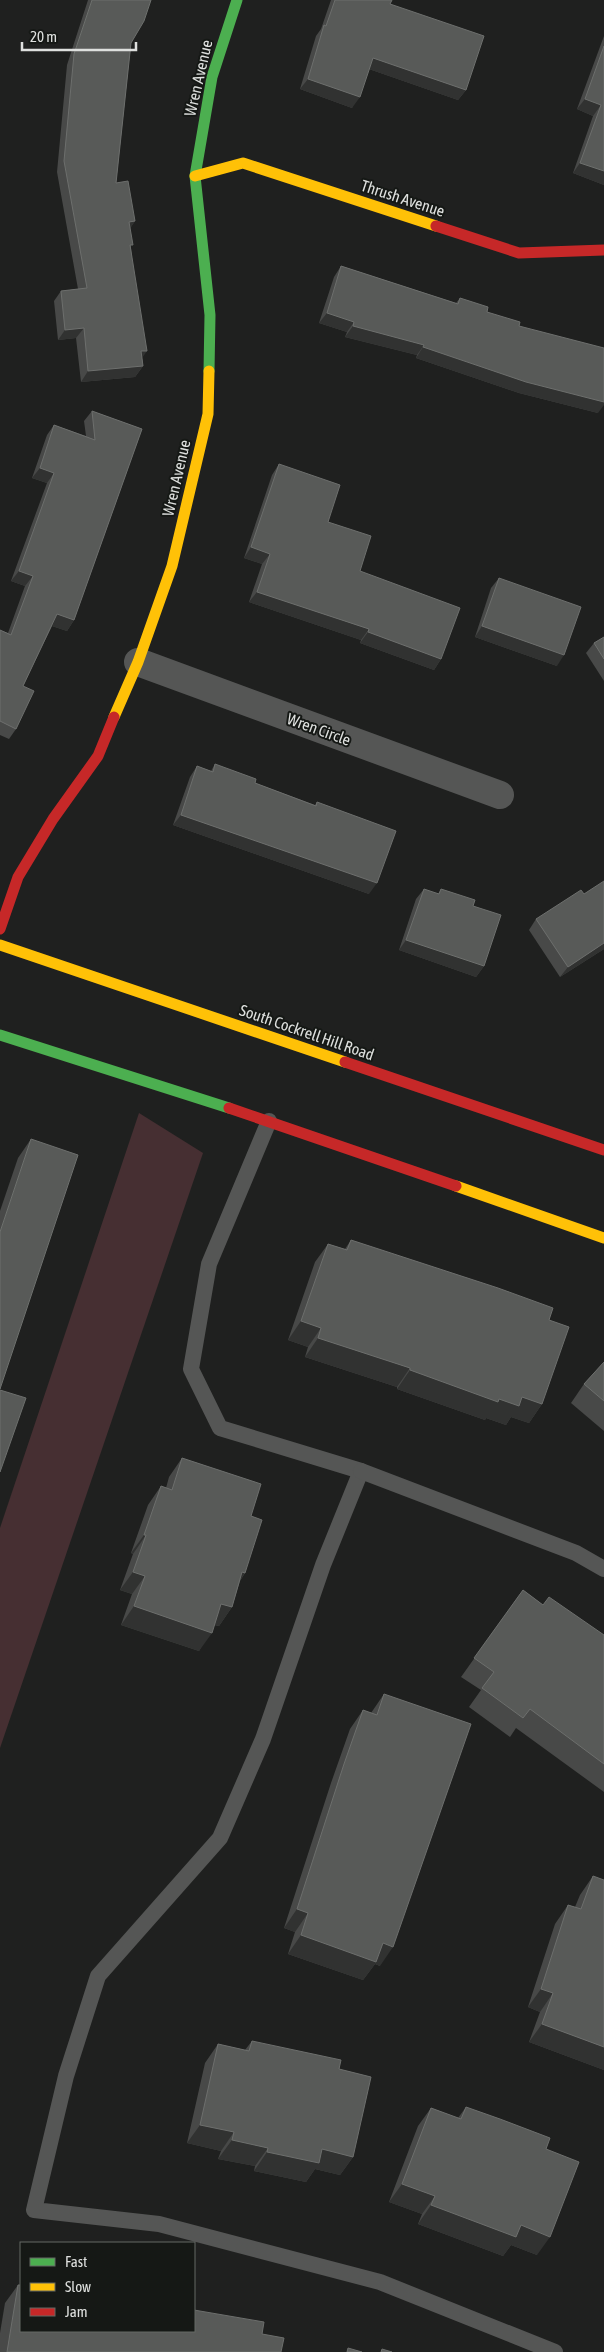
<svg xmlns="http://www.w3.org/2000/svg" width="604" height="2352" font-family="'Asap Condensed',sans-serif">
	<rect width="100%" height="100%" fill="#1f201f"/>
	<!-- green -->
	<polygon fill="#462f32" points="139,1113 203,1153 0,1748 0,1528"/>
	<g fill="none" stroke-linecap="round" stroke-linejoin="round">
		<!-- lane -->
		<g stroke="#555655" stroke-width="16">
			<polyline points="269,1121 209,1264 191,1369 220,1428 361,1471 323,1565 263,1739 220,1838 98,1976 66,2076 34,2210 159,2224 380,2282 555,2352"/>
			<polyline points="361,1471 576,1553 604,1569"/>
		</g>
		<!-- street -->
		<polyline stroke="#555655" stroke-width="28" points="138,662 500,795"/>
		<!-- fast -->
		<g stroke="#4caf50" stroke-width="11">
			<polyline points="209,371 210,315 195,176 212,77 237,0"/>
			<polyline points="0,1035 229,1108"/>
		</g>
		<!-- slow -->
		<g stroke="#ffc107" stroke-width="11">
			<polyline points="195,176 243,163 436,226"/>
			<polyline points="114,717 138,662 172,566 208,414 209,371"/>
			<polyline points="0,945 345,1062"/>
			<polyline points="456,1186 604,1238"/>
		</g>
		<!-- jam -->
		<g stroke="#c62828" stroke-width="11">
			<polyline points="436,226 519,253 604,250"/>
			<polyline points="0,929 18,877 53,819 98,756 114,717"/>
			<polyline points="345,1062 604,1150"/>
			<polyline points="229,1108 456,1186"/>
		</g>
	</g>
	<!-- wall -->
	<g fill="#484948">
		<polygon points="88,0 151,0 131,43 116,183 135,221 130,228 131,248 143,366 135,377 81,382 76,338 58,340 54,301 61,291 78,289 57,172 67,65"/>
		<polygon points="331,0 392,0 390,4 466,90 458,100 369,69 352,108 300,89 316,36 321,29"/>
		<polygon points="604,36 604,185 573,173 593,116 577,109"/>
		<polygon points="341,266 456,303 460,298 487,312 519,326 598,413 519,393 416,358 417,355 345,337 347,332 319,323 334,277"/>
		<polygon points="92,411 142,429 74,620 67,631 52,626 23,686 16,729 9,739 0,735 0,630 8,633 25,586 11,581 47,483 32,478 47,435 54,425 86,436 84,421"/>
		<polygon points="279,464 328,522 360,571 441,659 434,670 360,643 361,640 249,602 262,564 244,558 272,475"/>
		<polygon points="499,578 557,666 475,637 491,588"/>
		<polygon points="604,637 604,681 586,653 594,643"/>
		<polygon points="215,764 255,783 315,805 317,802 369,894 173,825 190,777 197,766 211,771"/>
		<polygon points="424,889 438,894 441,889 473,906 484,966 476,977 399,950 416,899"/>
		<polygon points="536,919 604,949 560,977 529,930"/>
		<polygon points="31,1139 0,1389 0,1211 18,1158"/>
		<polygon points="351,1240 549,1320 542,1404 529,1423 511,1417 506,1425 486,1418 485,1420 397,1389 397,1387 305,1357 308,1347 288,1340 315,1262 328,1244 345,1249"/>
		<polygon points="604,1362 604,1431 571,1403 584,1384"/>
		<polygon points="182,1458 251,1516 245,1573 240,1581 232,1607 219,1626 214,1625 199,1651 121,1625 132,1594 120,1590 133,1554 131,1553 148,1505 161,1486 166,1488 169,1477"/>
		<polygon points="523,1590 543,1605 604,1635 604,1792 516,1728 510,1737 469,1707 481,1690 461,1677"/>
		<polygon points="384,1694 380,1966 375,1964 363,1980 288,1954 295,1932 284,1928 331,1783 350,1729 363,1710 371,1713"/>
		<polygon points="593,1876 604,2070 529,2042 540,2012 528,2007 555,1924 568,1905 575,1907 580,1895"/>
		<polygon points="252,2041 339,2069 353,2157 340,2175 315,2169 306,2182 254,2171 255,2166 218,2159 221,2151 187,2143 205,2063 218,2044 245,2050"/>
		<polygon points="466,2107 546,2149 537,2255 511,2245 503,2256 418,2224 422,2214 389,2202 418,2126 431,2108 458,2118"/>
		<polygon points="18,2285 262,2334 281,2352 0,2352 0,2333 5,2303"/>
	</g>
	<!-- shaded-wall -->
	<g fill="#313231">
		<polygon points="373,58 466,90 458,100 366,68"/>
		<polygon points="308,79 360,97 352,108 300,89"/>
		<polygon points="585,99 601,105 593,116 577,109"/>
		<polygon points="580,163 604,171 604,185 573,173"/>
		<polygon points="135,221 128,232 129,222"/>
		<polygon points="327,313 354,322 347,332 319,323"/>
		<polygon points="353,326 424,345 417,355 345,337"/>
		<polygon points="84,328 76,338 58,340 65,330"/>
		<polygon points="423,347 604,402 604,405 598,413 519,393 416,358"/>
		<polygon points="141,351 147,351 140,361"/>
		<polygon points="143,366 135,377 81,382 88,371"/>
		<polygon points="40,468 54,473 47,483 32,478"/>
		<polygon points="251,547 270,554 262,564 244,558"/>
		<polygon points="19,571 33,576 25,586 11,581"/>
		<polygon points="257,592 369,629 361,640 249,602"/>
		<polygon points="57,614 74,620 67,631 49,625"/>
		<polygon points="482,626 564,655 557,666 475,637"/>
		<polygon points="368,632 441,659 434,670 360,643"/>
		<polygon points="181,815 377,883 369,894 173,825"/>
		<polygon points="406,940 484,966 476,977 399,950"/>
		<polygon points="604,943 604,949 560,977 568,967"/>
		<polygon points="301,1321 321,1328 308,1347 288,1340"/>
		<polygon points="318,1338 410,1368 397,1387 305,1357"/>
		<polygon points="410,1370 499,1399 522,1397 542,1404 529,1423 511,1417 506,1425 486,1418 485,1420 397,1389"/>
		<polygon points="144,1535 146,1535 133,1554 131,1553"/>
		<polygon points="133,1572 145,1576 132,1594 120,1590"/>
		<polygon points="242,1572 245,1573 232,1592"/>
		<polygon points="221,1604 232,1607 219,1626 208,1623"/>
		<polygon points="134,1606 212,1633 199,1651 121,1625"/>
		<polygon points="297,1909 308,1913 295,1932 284,1928"/>
		<polygon points="301,1935 383,1943 393,1947 380,1966 375,1964 363,1980 288,1954"/>
		<polygon points="541,1989 553,1993 540,2012 528,2007"/>
		<polygon points="542,2024 604,2047 604,2070 529,2042"/>
		<polygon points="200,2125 234,2132 221,2151 187,2143"/>
		<polygon points="232,2140 268,2148 255,2166 218,2159"/>
		<polygon points="322,2149 353,2157 340,2175 315,2169 306,2182 254,2171 267,2152"/>
		<polygon points="402,2184 435,2196 422,2214 389,2202"/>
		<polygon points="431,2205 521,2225 550,2237 537,2255 511,2245 503,2256 418,2224"/>
	</g>
	<!-- building -->
	<g fill="#585a58" stroke="#6d6f6d">
		<polygon points="92,0 151,0 144,21 131,43 116,183 128,181 135,221 129,222 133,245 130,245 147,351 141,351 143,366 88,371 84,328 65,330 61,291 87,288 64,161 74,54"/>
		<polygon points="335,0 392,0 390,4 484,36 466,90 373,58 360,97 308,79 324,25 326,26"/>
		<polygon points="604,46 604,171 580,163 601,105 585,99"/>
		<polygon points="341,266 458,304 460,298 488,307 487,312 520,322 519,326 604,348 604,402 526,382 423,347 424,345 353,326 354,322 327,313"/>
		<polygon points="92,411 142,429 74,620 57,614 23,686 34,691 16,729 0,721 0,630 11,635 33,576 19,571 54,473 40,468 54,425 95,440"/>
		<polygon points="279,464 340,485 328,522 371,536 360,571 460,608 441,659 368,632 369,629 257,592 270,554 251,547"/>
		<polygon points="499,578 581,607 564,655 482,626"/>
		<polygon points="604,637 604,659 594,643"/>
		<polygon points="215,764 256,779 255,783 316,806 317,802 396,831 377,883 181,815 197,766 213,772"/>
		<polygon points="604,881 604,943 568,967 536,919 581,890 584,894"/>
		<polygon points="424,889 439,894 441,889 475,900 473,906 501,915 484,966 406,940"/>
		<polygon points="31,1139 78,1155 0,1389 0,1232"/>
		<polygon points="351,1240 498,1288 553,1308 549,1320 569,1327 542,1404 522,1397 519,1406 499,1399 498,1402 410,1370 410,1368 318,1338 321,1328 301,1321 328,1244 347,1250"/>
		<polygon points="604,1362 604,1401 584,1384"/>
		<polygon points="0,1390 26,1398 0,1472"/>
		<polygon points="182,1458 261,1484 251,1516 262,1520 245,1573 242,1572 232,1607 221,1604 212,1633 134,1606 145,1576 133,1572 146,1535 144,1535 161,1486 172,1490"/>
		<polygon points="523,1590 543,1605 549,1597 604,1635 604,1764 530,1709 523,1718 482,1688 494,1672 474,1658"/>
		<polygon points="384,1694 471,1724 393,1947 383,1943 376,1962 301,1935 308,1913 297,1909 344,1764 363,1710 377,1715"/>
		<polygon points="593,1876 604,1880 604,2047 542,2024 553,1993 541,1989 568,1905 581,1909"/>
		<polygon points="252,2041 341,2060 339,2069 371,2077 353,2157 322,2149 319,2163 267,2152 268,2148 232,2140 234,2132 200,2125 218,2044 249,2051"/>
		<polygon points="466,2107 500,2119 550,2138 546,2149 579,2162 550,2237 521,2225 516,2237 431,2205 435,2196 402,2184 431,2108 461,2119"/>
		<polygon points="18,2285 21,2285 21,2331 194,2331 194,2310 264,2322 262,2334 284,2338 281,2352 7,2352"/>
		<polygon points="348,2348 362,2352 347,2352"/>
		<polygon points="382,2349 392,2352 381,2352"/>
	</g>
	<g text-anchor="middle" dominant-baseline="central" stroke-width="4" stroke-linejoin="round" paint-order="stroke">
		<!-- street labels -->
		<g font-size="16" fill="#dee0de" stroke="#151815">
			<text transform="translate(198 78) rotate(-77)">Wren Avenue</text>
			<text transform="translate(403 198) rotate(18)">Thrush Avenue</text>
			<text transform="translate(176 478) rotate(-77)">Wren Avenue</text>
			<text transform="translate(319 729) rotate(20)">Wren Circle</text>
			<text transform="translate(307 1032) rotate(19)">South Cockrell Hill Road</text>
		</g>
	</g>
	<!-- legend -->
	<rect x="20" y="2242" width="175" height="90" fill="#151815" stroke="#656865"/>
	<rect x="30" y="2258" width="25" height="8" fill="#4caf50" stroke="#656865"/>
	<text x="65" y="2267" font-size="15" fill="#dee0de">Fast</text>
	<rect x="30" y="2283" width="25" height="8" fill="#ffc107" stroke="#656865"/>
	<text x="65" y="2292" font-size="15" fill="#dee0de">Slow</text>
	<rect x="30" y="2308" width="25" height="8" fill="#c62828" stroke="#656865"/>
	<text x="65" y="2317" font-size="15" fill="#dee0de">Jam</text>
	<!-- scale -->
	<path d="M22 42v8h114v-8" fill="none" stroke="#dee0de" stroke-width="2.5"/>
	<text x="30" y="42" font-size="15" fill="#dee0de" stroke="#151815" stroke-width="4" paint-order="stroke">20 m</text>
</svg>
